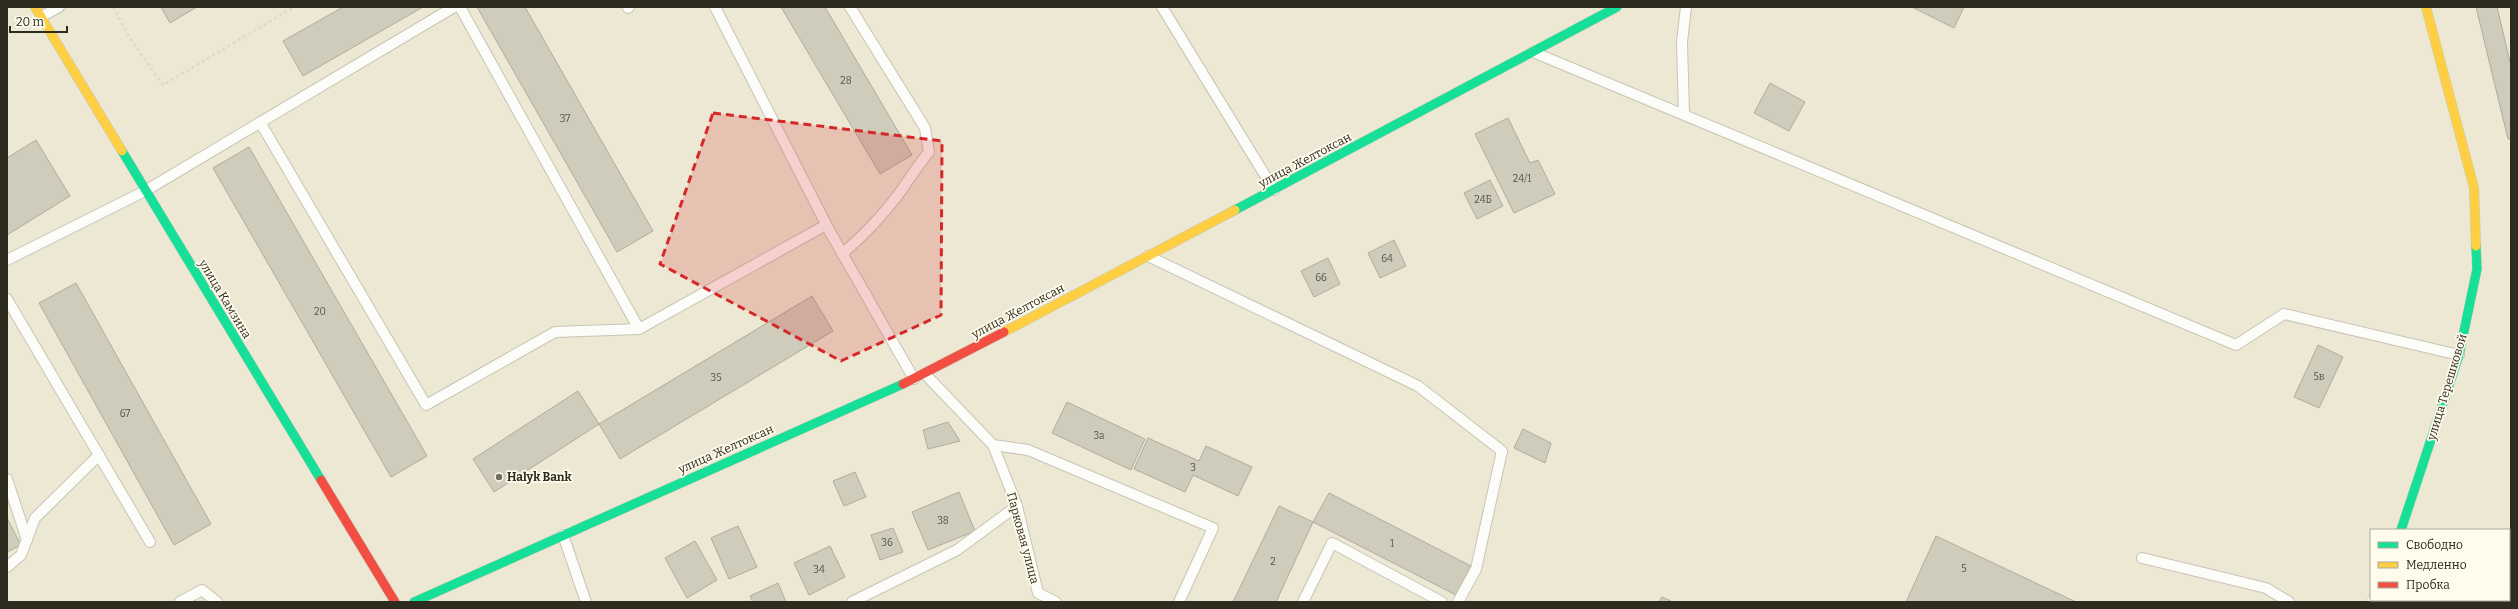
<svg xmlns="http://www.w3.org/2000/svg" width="2518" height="609" font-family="Bitter,serif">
	<rect width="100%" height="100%" fill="#ece8d4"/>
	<!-- building -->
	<g fill="#cfccbc" stroke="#afac9c">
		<polygon points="161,7 197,7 170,23"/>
		<polygon points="343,7 423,7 303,76 283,41"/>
		<polygon points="477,7 525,7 653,231 617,252"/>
		<polygon points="781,7 825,7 912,155 880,174"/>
		<polygon points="1912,7 1964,7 1954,28"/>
		<polygon points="2476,7 2497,7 2511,66 2511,139 2508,139"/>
		<polygon points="1770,83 1805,102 1789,131 1754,113"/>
		<polygon points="1508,118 1530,163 1538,160 1555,194 1514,213 1475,134"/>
		<polygon points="36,140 70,196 7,235 7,158"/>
		<polygon points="249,147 427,456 391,477 213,168"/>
		<polygon points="1490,180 1503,206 1477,219 1464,193"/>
		<polygon points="1394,240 1406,266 1380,278 1368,253"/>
		<polygon points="1328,258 1340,284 1314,297 1301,271"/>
		<polygon points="76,283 211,524 174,545 39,303"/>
		<polygon points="812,296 833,331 620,459 599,424"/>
		<polygon points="2318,345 2343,357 2319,408 2294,397"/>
		<polygon points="578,391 599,424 494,492 473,459"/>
		<polygon points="1067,402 1145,439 1131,470 1052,433"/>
		<polygon points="948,422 960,441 928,449 923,430"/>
		<polygon points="1523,429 1551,443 1545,463 1514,448"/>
		<polygon points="1148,438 1199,461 1206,446 1252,467 1238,496 1193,475 1185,492 1134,469"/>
		<polygon points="855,472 866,497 844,506 833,481"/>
		<polygon points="959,492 975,531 928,550 912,512"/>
		<polygon points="1329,493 1471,566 1456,595 1313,522"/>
		<polygon points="1279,506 1313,522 1276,602 1233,602"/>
		<polygon points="7,518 21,545 7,552"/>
		<polygon points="738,526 757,567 729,579 711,538"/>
		<polygon points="893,528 903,552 880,560 871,535"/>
		<polygon points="1936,536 2076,602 1906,602"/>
		<polygon points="695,541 717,580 687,598 665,558"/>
		<polygon points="830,546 845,577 809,595 794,563"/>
		<polygon points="778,583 786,602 753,602 750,596"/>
		<polygon points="1662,597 1673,602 1659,602"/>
	</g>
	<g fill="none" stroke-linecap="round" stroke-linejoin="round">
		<!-- lane casing -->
		<g stroke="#c8c5b6" stroke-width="12">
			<g id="lane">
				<polyline points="460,7 639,329"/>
				<polyline points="715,7 829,230"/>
				<polyline points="1162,7 1274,190"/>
				<polyline points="628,8 629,7"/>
				<polyline points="41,17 59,7"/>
				<polyline points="1533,52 2236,345 2284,314 2459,355"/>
				<polyline points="1684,114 1682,42 1686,7"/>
				<polyline points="260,122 426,405 555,332 639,329 826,225 914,379"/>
				<path d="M842,254C862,237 882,216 898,195C909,180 917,166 929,152L925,128L850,7"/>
				<polyline points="1148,256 1418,386 1502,451 1476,569 1458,602"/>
				<polyline points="7,260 145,191 454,7"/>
				<polyline points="7,299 150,542"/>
				<polyline points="925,374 993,445 1017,506 1038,593 1056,602"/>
				<polyline points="993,445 1028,450 1213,528 1179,602"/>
				<polyline points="7,479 27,540"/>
				<polyline points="563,535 586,602"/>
				<polyline points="2142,558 2266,588 2289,602"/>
				<polyline points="7,567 21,555 35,518 99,455"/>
				<polyline points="180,602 202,590 217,602"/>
				<polyline points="852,602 957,550 1017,506"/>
				<polyline points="1303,602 1332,543 1442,602"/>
			</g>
		</g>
		<!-- street casing -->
		<g stroke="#c8c5b6" stroke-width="20">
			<polyline id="street" points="2377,602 2378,600"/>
		</g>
		<!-- fast casing -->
		<g stroke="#c8c5b6" stroke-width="10">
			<g id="fast">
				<polyline points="122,151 321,480"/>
				<polyline points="1235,210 1617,7"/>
				<polyline points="2401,530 2459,355 2477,269 2476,246"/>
				<polyline points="414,602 903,384"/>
			</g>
		</g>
		<!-- slow casing -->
		<g stroke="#c8c5b6" stroke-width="10">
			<g id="slow">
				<polyline points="35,7 122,151"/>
				<polyline points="2426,7 2474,188 2476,246"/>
				<polyline points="1004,332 1235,210"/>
			</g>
		</g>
		<!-- jam casing -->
		<g stroke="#c8c5b6" stroke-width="10">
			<g id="jam">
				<polyline points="903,384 1004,332"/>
				<polyline points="321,480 395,602"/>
			</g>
		</g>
		<!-- path -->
		<polyline stroke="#dad9d2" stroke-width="2.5" stroke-dasharray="3 3" stroke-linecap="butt" points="113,7 129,37 163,85 294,7"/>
		<!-- lane -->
		<use href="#lane" stroke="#fcfcf9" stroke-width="10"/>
		<!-- street -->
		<use href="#street" stroke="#fcfcf9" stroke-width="19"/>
		<!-- fast -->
		<use href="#fast" stroke="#16e098" stroke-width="9"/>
		<!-- slow -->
		<use href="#slow" stroke="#ffcf43" stroke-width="9"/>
		<!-- jam -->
		<use href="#jam" stroke="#f24e42" stroke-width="9"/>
	</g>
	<!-- marked area -->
	<path fill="#d62828" fill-opacity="0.2" stroke="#d62828" stroke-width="3" stroke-dasharray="8 5" stroke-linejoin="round" d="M713,113L942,141L941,315L841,361L660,264Z"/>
	<!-- markers -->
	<circle fill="#706e5e" stroke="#fffced" stroke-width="1.5" cx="499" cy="477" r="4"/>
	<g text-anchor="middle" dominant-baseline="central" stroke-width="3.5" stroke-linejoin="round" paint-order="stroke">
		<!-- number labels -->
		<g font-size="10" fill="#565446">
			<text x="846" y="81">28</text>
			<text x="565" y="119">37</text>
			<text x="1522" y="179">24/1</text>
			<text x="1483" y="200">24Б</text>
			<text x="1387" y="259">64</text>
			<text x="1321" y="278">66</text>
			<text x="320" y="312">20</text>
			<text x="2319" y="377">5в</text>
			<text x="716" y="378">35</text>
			<text x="125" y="414">67</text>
			<text x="1099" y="436">3а</text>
			<text x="1193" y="468">3</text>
			<text x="943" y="521">38</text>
			<text x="887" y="543">36</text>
			<text x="1392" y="544">1</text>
			<text x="1273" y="562">2</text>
			<text x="1964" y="569">5</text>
			<text x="819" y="570">34</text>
		</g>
		<!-- street labels -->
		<g font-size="12" fill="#2e2c1e" stroke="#fffced">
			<text transform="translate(1305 160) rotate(-28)">улица Желтоксан</text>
			<text transform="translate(225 299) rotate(59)">улица Камзина</text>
			<text transform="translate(1018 311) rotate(-28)">улица Желтоксан</text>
			<text transform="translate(2447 387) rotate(-73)">улица Терешковой</text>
			<text transform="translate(726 449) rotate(-24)">улица Желтоксан</text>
			<text transform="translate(1023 538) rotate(75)">Парковая улица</text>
		</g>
		<!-- poi labels -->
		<g font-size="12" font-weight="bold" fill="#2e2c1e" stroke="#fffced" text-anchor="start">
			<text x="507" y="477">Halyk Bank</text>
		</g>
	</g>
	<!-- border -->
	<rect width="2518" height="609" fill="none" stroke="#2e2c1e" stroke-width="16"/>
	<!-- legend -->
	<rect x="2370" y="529" width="140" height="72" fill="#fffced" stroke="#aba99a"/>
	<rect x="2378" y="542" width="20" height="6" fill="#16e098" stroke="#aba99a"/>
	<text x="2406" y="549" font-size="12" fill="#2e2c1e">Свободно</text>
	<rect x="2378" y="562" width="20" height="6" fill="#ffcf43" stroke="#aba99a"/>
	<text x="2406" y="569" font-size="12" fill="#2e2c1e">Медленно</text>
	<rect x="2378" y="582" width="20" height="6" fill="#f24e42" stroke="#aba99a"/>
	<text x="2406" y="589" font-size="12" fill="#2e2c1e">Пробка</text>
	<!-- scale -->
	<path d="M10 26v6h57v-6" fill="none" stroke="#2e2c1e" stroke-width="2"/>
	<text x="16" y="26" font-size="12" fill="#2e2c1e" stroke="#fffced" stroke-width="3" paint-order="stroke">20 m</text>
</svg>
